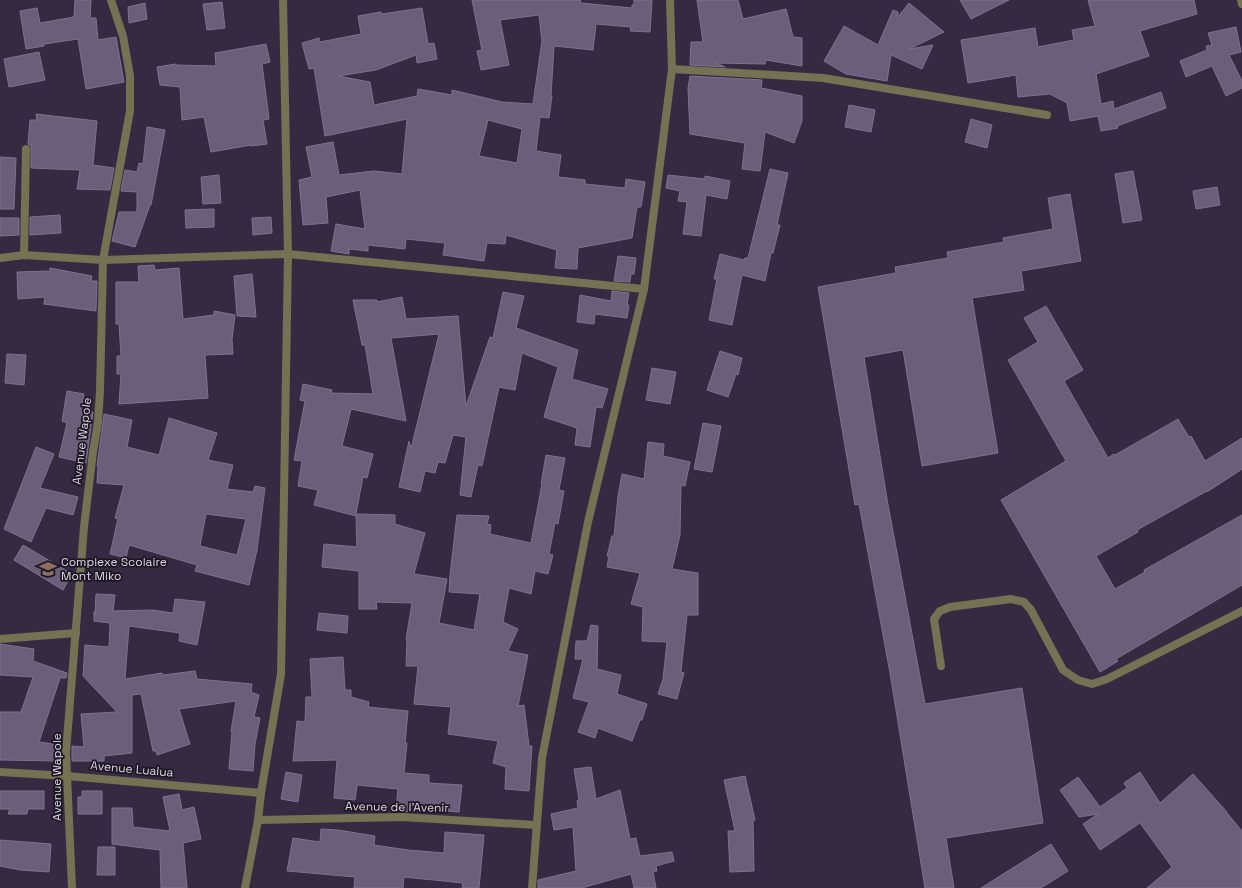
<svg xmlns="http://www.w3.org/2000/svg" width="1242" height="888" font-family="'Space Grotesk',sans-serif">
	<rect width="100%" height="100%" fill="#362a43"/>
	<!-- building -->
	<g fill="#6b5e7a" stroke="#7f728f" fill-rule="evenodd">
		<polygon points="75,0 91,0 90,18 96,18 98,40 116,37 124,82 86,89 78,39 44,44 44,46 26,49 20,11 37,8 40,23 74,17"/>
		<path d="M472,0H580L581,3L632,8V5H634V0H652L650,32L630,31L631,27L596,24L593,50L554,46L551,96H552L549,118L540,117L536,151L561,155L558,177L585,180V184L625,188L626,179L645,182L641,207H637L632,238L578,248L577,269L555,268L557,250L506,235L505,244L487,243L484,261L443,255L445,243L406,239L405,249L368,245V251L349,249V254L331,251L336,224L365,229L360,190L326,197L328,223L303,225L299,180L312,177L306,147L333,142L339,175L374,171L402,174L407,119L325,136L314,68L309,69L302,43L319,38L320,42L361,34L358,16L381,12L382,14L422,8L428,44L434,43L437,59L417,63L416,55L376,70L338,76L370,82L374,105L417,96L418,89L452,95V90L502,102L533,104L542,41L539,15L500,20L509,65L481,70L477,51L482,50ZM488,120L522,129L517,163L479,156Z"/>
		<polygon points="697,0 738,0 743,19 786,9 793,37 802,38 802,66 766,60 765,64 716,63 725,67 690,65 691,42 703,42"/>
		<polygon points="960,0 1009,0 971,19"/>
		<polygon points="1088,0 1194,0 1197,14 1140,31 1149,56 1096,74 1101,104 1113,101 1114,109 1161,92 1166,108 1117,126 1118,128 1101,131 1098,116 1070,121 1067,103 1050,94 1018,97 1016,75 968,83 961,40 1035,28 1038,47 1074,40 1072,30 1095,26"/>
		<polygon points="222,2 225,28 207,30 203,4"/>
		<polygon points="145,3 147,19 129,23 128,7"/>
		<polygon points="909,3 944,32 909,49 933,45 922,69 891,55 887,81 846,74 824,61 844,26 878,45 893,10 898,12 898,17"/>
		<polygon points="1236,27 1241,52 1229,55 1242,81 1242,88 1226,96 1212,66 1186,77 1180,61 1207,50 1206,46 1212,45 1208,33"/>
		<polygon points="266,44 270,62 262,64 269,119 263,120 267,144 251,146 251,145 211,152 204,117 182,120 180,87 160,85 157,67 176,64 176,65 216,66 215,53"/>
		<polygon points="39,52 45,80 9,87 4,59"/>
		<polygon points="690,76 762,80 761,88 802,96 802,121 794,143 765,132 760,171 742,169 745,143 690,134 688,88"/>
		<polygon points="849,105 875,110 871,132 845,127"/>
		<polygon points="36,114 97,121 93,165 114,168 110,190 77,189 80,170 31,168 31,146 28,144 30,120 37,120"/>
		<polygon points="971,119 992,125 987,148 965,142"/>
		<polygon points="147,127 165,130 151,205 150,205 135,247 112,241 119,212 137,212 137,192 121,191 125,170 137,172 139,163 143,164"/>
		<polygon points="0,157 16,158 14,209 0,209"/>
		<polygon points="770,169 788,173 777,225 780,225 773,253 771,253 765,281 742,275 732,325 709,320 717,279 714,279 720,254 744,260 745,258 748,258"/>
		<polygon points="1133,171 1142,220 1123,223 1115,174"/>
		<polygon points="219,175 221,203 203,204 201,177"/>
		<polygon points="668,175 705,179 705,176 730,181 727,199 706,195 701,236 683,234 687,202 678,201 680,191 666,188"/>
		<polygon points="1217,187 1220,205 1196,209 1193,191"/>
		<polygon points="1070,194 1081,261 1021,271 1024,290 972,298 998,453 922,466 903,350 864,357 887,499 925,704 1022,688 1043,823 946,838 954,888 925,888 890,673 859,504 855,505 818,287 896,273 895,267 948,258 947,252 1004,242 1003,238 1053,229 1048,198"/>
		<polygon points="214,209 214,227 186,228 185,210"/>
		<polygon points="60,215 61,233 30,235 30,217"/>
		<polygon points="271,217 272,233 253,235 252,218"/>
		<polygon points="0,218 19,218 19,235 0,236"/>
		<polygon points="618,256 636,258 634,274 631,274 630,282 614,281"/>
		<polygon points="154,265 155,270 179,268 183,319 214,315 214,311 235,315 232,339 233,354 205,355 208,398 119,404 121,374 117,374 117,356 121,356 119,324 116,324 116,282 139,282 138,266"/>
		<polygon points="50,268 92,276 91,281 97,281 96,311 44,304 45,297 18,299 17,272 50,271"/>
		<polygon points="252,274 256,317 237,316 234,276"/>
		<polygon points="612,291 629,293 627,305 629,305 627,318 595,314 594,324 577,322 580,295 611,301"/>
		<polygon points="503,292 524,296 516,328 578,350 572,379 608,389 602,408 596,407 590,447 575,445 577,428 544,417 558,367 522,353 515,390 499,387 482,466 478,465 471,497 460,495 466,437 453,435 445,463 438,462 435,473 425,471 420,492 399,487 409,441 411,449 439,334 391,338 406,421 351,409 342,446 373,454 367,478 363,477 356,514 395,515 395,524 425,533 414,574 447,579 439,623 474,630 480,594 449,592 450,575 457,515 489,516 487,524 491,525 490,534 531,543 542,484 541,484 546,455 565,458 559,490 564,491 558,524 555,523 549,554 553,555 548,574 535,571 531,594 509,588 503,622 518,629 508,651 528,655 518,706 524,705 529,746 532,746 529,791 505,789 506,767 493,763 498,741 448,734 451,707 414,704 418,666 406,666 407,639 406,639 412,603 376,602 377,609 359,609 359,571 322,567 324,544 357,547 356,516 314,505 318,490 298,486 302,461 294,460 305,401 300,400 303,384 332,390 331,393 373,394 365,345 362,345 353,300 377,300 377,302 402,297 406,319 458,316 466,406 490,337 493,338"/>
		<polygon points="1046,306 1083,370 1064,381 1108,458 1114,454 1115,455 1178,419 1189,437 1191,436 1205,461 1242,438 1242,469 1207,492 1207,491 1137,530 1138,532 1096,556 1115,589 1145,572 1144,570 1242,515 1242,585 1116,659 1118,661 1100,672 1001,500 1066,461 1008,360 1038,342 1024,318"/>
		<polygon points="720,351 742,358 738,375 736,374 728,397 707,390"/>
		<polygon points="7,354 26,355 24,385 5,383"/>
		<polygon points="652,368 676,372 670,404 646,400"/>
		<polygon points="67,391 84,394 81,409 93,412 86,463 59,457 67,423 62,421"/>
		<path d="M104,414L132,420L127,447L159,455L169,418L217,433L208,460L233,465L227,489L253,492L255,486L265,488L257,550L249,585L195,571L197,565L129,545L126,558L110,554L118,519L115,518L124,485L97,483L98,466H97ZM206,514L246,519L237,555L200,546Z"/>
		<polygon points="703,423 721,426 712,472 694,469"/>
		<polygon points="648,442 664,444 663,456 690,462 685,486 681,485 680,535 672,569 698,573 698,615 687,615 681,672 684,673 677,699 658,694 663,679 667,642 642,641 643,607 631,604 640,573 607,567 609,556 607,556 612,536 614,536 618,496 622,474 644,479"/>
		<polygon points="36,447 54,454 40,488 78,497 73,515 46,508 31,542 4,529"/>
		<polygon points="23,545 72,574 63,590 14,560"/>
		<polygon points="96,594 115,595 113,611 152,610 173,613 175,599 205,602 197,645 179,641 180,633 129,626 125,679 162,673 163,675 195,671 197,679 252,684 251,692 259,695 254,717 260,718 255,744 253,771 229,769 232,732 231,731 236,701 179,709 190,744 157,755 156,751 153,751 141,694 132,695 132,753 104,756 104,761 72,761 72,746 84,747 81,714 117,712 83,676 85,645 109,647 110,623 94,621 94,612 96,612 95,612"/>
		<polygon points="319,613 348,616 347,633 317,630"/>
		<polygon points="591,625 598,626 597,669 621,675 617,694 647,704 642,720 640,720 632,741 598,728 595,738 578,732 589,702 573,698 583,659 575,659 576,641 587,641"/>
		<polygon points="0,644 34,649 33,661 67,673 66,678 60,678 39,742 61,745 61,761 0,760 0,712 21,712 33,677 0,675"/>
		<polygon points="343,657 345,690 351,690 351,697 369,702 368,707 408,711 405,743 407,743 404,773 429,775 429,783 462,785 459,812 414,808 414,812 396,811 398,789 357,785 355,800 334,798 337,760 293,761 297,721 305,722 306,697 312,697 310,659"/>
		<polygon points="591,767 596,799 620,790 630,839 636,838 640,856 672,852 674,861 656,866 657,871 653,872 656,888 634,888 631,874 582,888 538,888 538,880 576,871 573,827 554,830 551,814 578,808 577,801 579,800 574,769"/>
		<polygon points="286,772 302,775 298,802 281,799"/>
		<polygon points="1140,772 1160,803 1193,774 1227,812 1227,813 1242,831 1242,888 1147,888 1172,867 1140,823 1100,850 1083,824 1098,814 1079,817 1060,790 1078,777 1100,807 1127,788 1124,783"/>
		<polygon points="745,776 755,820 753,821 754,871 730,872 728,831 735,831 724,780"/>
		<polygon points="0,791 44,791 44,809 28,809 27,814 8,814 10,809 0,809"/>
		<polygon points="82,791 102,791 102,814 78,814 78,797 82,797"/>
		<polygon points="179,794 182,810 194,807 201,839 183,843 187,888 161,888 160,850 112,844 112,808 132,808 133,827 170,831 163,797"/>
		<polygon points="321,829 338,830 375,836 374,845 408,850 444,853 445,832 484,835 479,888 462,888 463,883 404,877 403,888 354,888 355,877 287,871 293,838 320,842"/>
		<polygon points="0,840 51,844 49,872 20,870 0,866"/>
		<polygon points="1051,844 1068,871 1041,888 981,888"/>
		<polygon points="98,847 115,847 115,875 97,875"/>
	</g>
	<g fill="none" stroke-linecap="round" stroke-linejoin="round">
		<!-- lane -->
		<g stroke="#747252" stroke-width="8">
			<polyline points="24,255 26,149"/>
			<polyline points="941,666 934,619 940,611 950,607 1011,599 1024,602 1031,610 1063,670 1078,680 1092,684 1107,679 1242,611"/>
		</g>
		<!-- street -->
		<g stroke="#747252" stroke-width="8">
			<polyline points="1241,0 1242,4"/>
			<polyline points="672,69 823,78 1047,115"/>
			<polyline points="0,258 24,255 103,260 288,254 644,289"/>
			<polyline points="0,639 76,633"/>
			<polyline points="0,772 67,776 261,793"/>
			<polyline points="258,820 402,817 536,825"/>
			<polyline points="72,888 66,752 84,527 93,452 98,422 100,391 103,260 130,111 130,76 123,36 111,0"/>
			<polyline points="245,888 258,820 261,793 281,674 288,254 283,0"/>
			<polyline points="532,888 542,758 588,522 644,289 672,69 670,0"/>
		</g>
	</g>
	<!-- icons -->
	<defs>
		<g id="school-bare" transform="scale(1.38)"><path d="M0-5L7-2L0 1L-7-2ZM-4 1L0 2.5L4 1V4Q0 6-4 4Z" fill="#8d6e63" stroke="#1b1621" stroke-width="2.5" paint-order="stroke"/></g>
	</defs>
	<g fill-rule="evenodd">
		<use href="#school-bare" x="48" y="569"/>
	</g>
	<g text-anchor="middle" dominant-baseline="central" stroke-width="3.5" stroke-linejoin="round" paint-order="stroke">
		<!-- street labels -->
		<g font-size="12" fill="#ddd5e5" stroke="#1b1621">
			<text transform="translate(82 441) rotate(-83)">Avenue Wapole</text>
			<text transform="translate(132 769) rotate(5)">Avenue Lualua</text>
			<text transform="translate(57 777) rotate(-90)">Avenue Wapole</text>
			<text transform="translate(397 807) rotate(1)">Avenue de l'Avenir</text>
		</g>
		<!-- poi labels -->
		<g font-size="12" fill="#ddd5e5" stroke="#1b1621" text-anchor="start">
			<text x="61" y="562">Complexe Scolaire<tspan x="61" dy="14">Mont Miko</tspan></text>
		</g>
	</g>
</svg>
